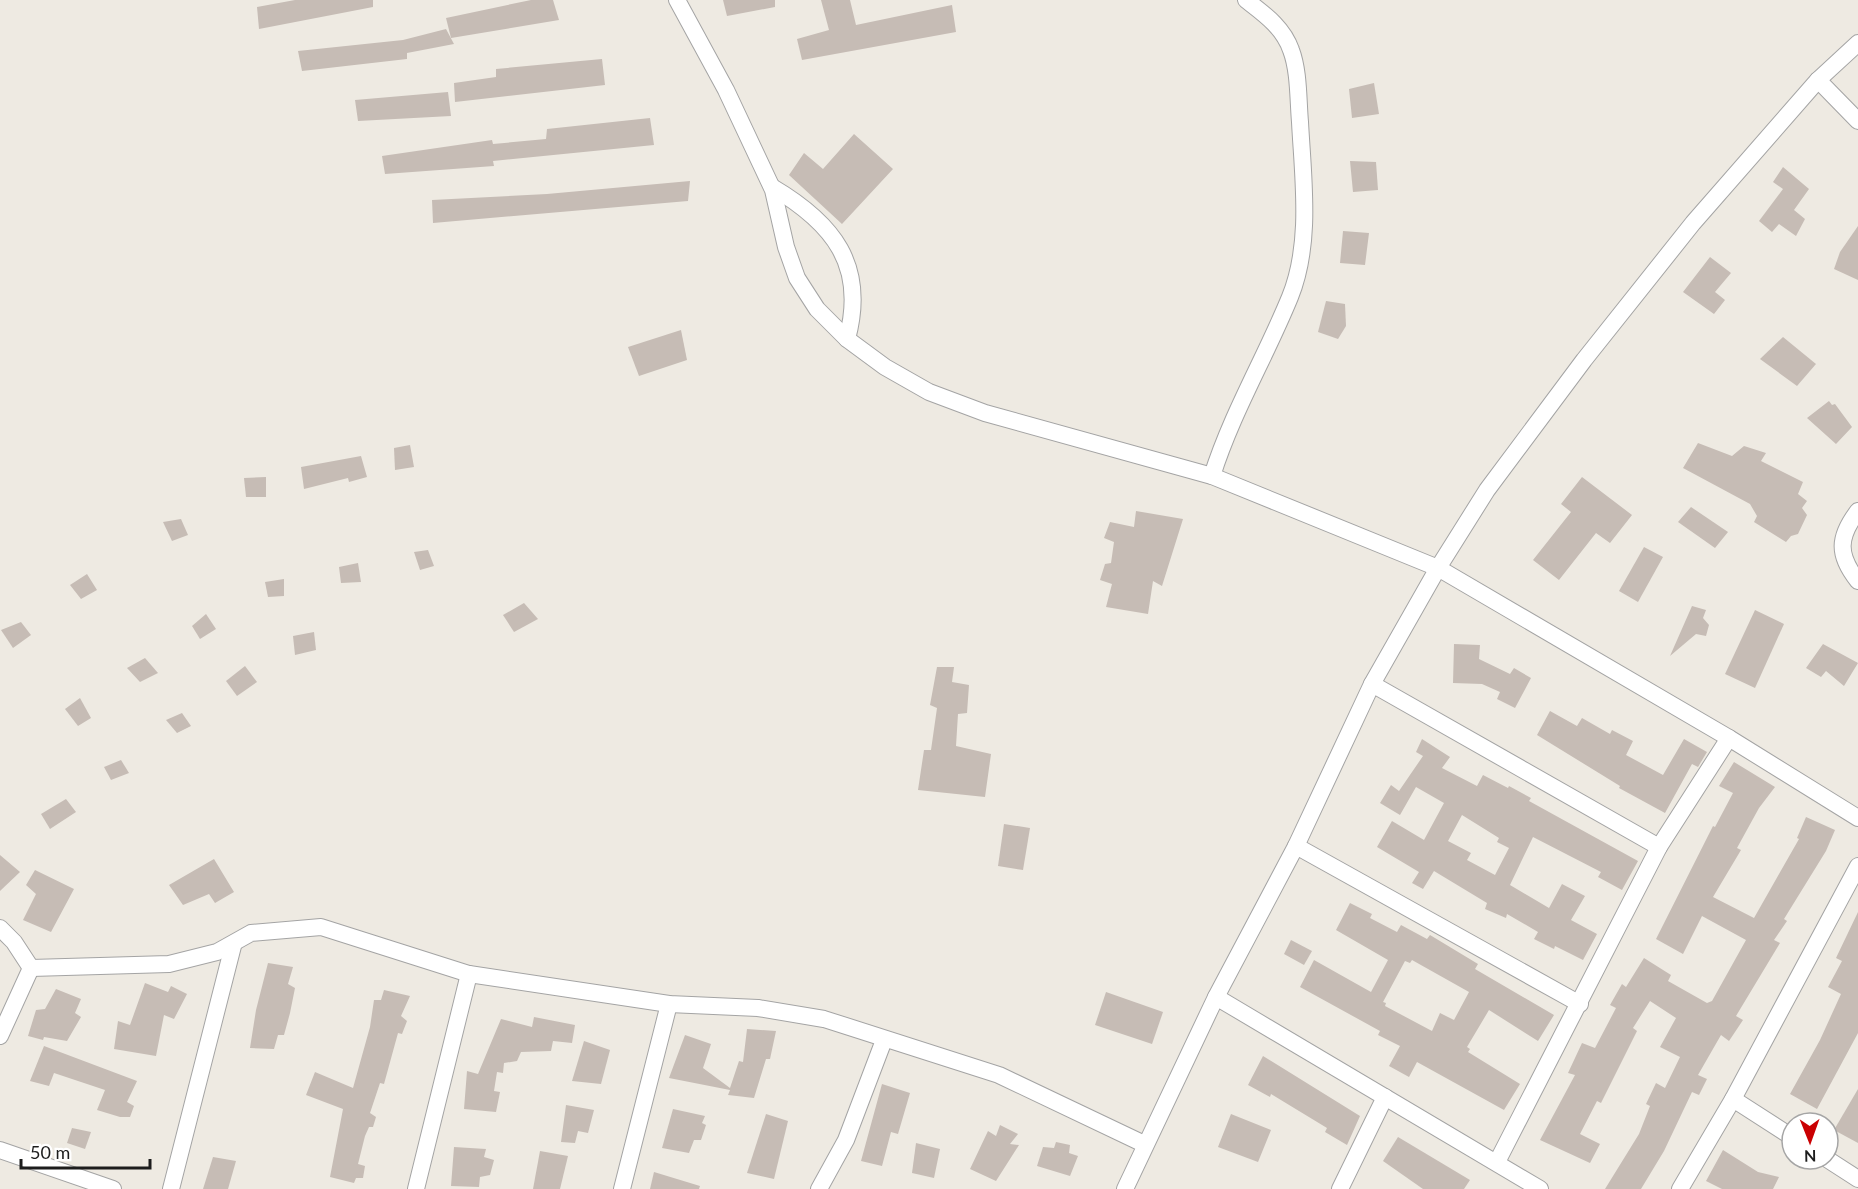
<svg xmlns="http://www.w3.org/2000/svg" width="1858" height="1189" font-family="Lato,sans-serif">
	<rect width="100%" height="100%" fill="#eeeae2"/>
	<!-- building -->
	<g fill="#c6bcb5" fill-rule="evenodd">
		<polygon points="295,0 373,0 373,7 259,29 257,7"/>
		<polygon points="531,0 553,0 559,20 451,38 446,18"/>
		<polygon points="723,0 775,0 775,7 727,16"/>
		<polygon points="821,0 850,0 856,25 952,5 956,32 802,60 797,39 829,30"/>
		<polygon points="446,29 454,44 407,53 407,59 302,71 298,51 403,40"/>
		<polygon points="602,59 605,85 455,102 454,83 496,77 496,69"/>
		<polygon points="1374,83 1379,114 1352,118 1349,89"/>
		<polygon points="448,92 451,116 358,121 355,100"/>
		<polygon points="650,118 654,145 493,161 494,166 385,174 382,156 492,140 493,144 546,139 547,129"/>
		<polygon points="854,134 893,169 842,224 789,175 804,153 823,169"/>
		<polygon points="1350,161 1376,162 1378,190 1353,192"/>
		<polygon points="1783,167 1809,189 1794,210 1805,219 1796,236 1779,224 1772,232 1759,221 1783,189 1773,182"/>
		<polygon points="690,181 688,201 433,223 432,200 547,194"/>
		<polygon points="1858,226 1858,280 1834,269 1840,252"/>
		<polygon points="1343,231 1369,233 1365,265 1340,263"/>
		<polygon points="1710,257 1731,273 1715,292 1725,300 1714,314 1683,292"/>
		<polygon points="1326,301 1345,304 1346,326 1338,339 1318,332"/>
		<polygon points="681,330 687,360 639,376 628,347"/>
		<polygon points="1783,337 1816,364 1797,386 1760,359"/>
		<polygon points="1829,401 1832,405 1835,404 1852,427 1836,444 1807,418"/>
		<polygon points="1698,443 1732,456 1744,446 1766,453 1761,461 1803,482 1798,494 1807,501 1802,508 1807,515 1798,534 1791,536 1786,542 1754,522 1757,516 1750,504 1683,468"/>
		<polygon points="410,445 414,467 395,470 394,448"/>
		<polygon points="361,456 367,477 349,482 348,478 304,489 301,467"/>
		<polygon points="266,477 266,497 246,497 244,478"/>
		<polygon points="1582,477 1632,515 1610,543 1596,533 1559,580 1533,560 1571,512 1561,504"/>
		<polygon points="1691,507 1728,532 1715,548 1678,522"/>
		<polygon points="1136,511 1183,519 1162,586 1153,581 1148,614 1106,607 1112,584 1100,580 1105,564 1111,563 1114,542 1104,538 1110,522 1134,527"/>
		<polygon points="181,519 188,535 172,541 163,522"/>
		<polygon points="1644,547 1663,557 1638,602 1619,591"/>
		<polygon points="428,550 434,566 420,570 414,552"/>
		<polygon points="358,563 361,582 341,583 339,567"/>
		<polygon points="87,574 97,590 81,599 70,585"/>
		<polygon points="284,579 284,596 268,597 265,582"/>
		<polygon points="524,603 538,619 514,632 503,615"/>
		<polygon points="1692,606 1706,610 1703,618 1709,625 1706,636 1696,634 1670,656"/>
		<polygon points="1755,610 1784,624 1755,688 1725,674"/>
		<polygon points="206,614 216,629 200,639 192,626"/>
		<polygon points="21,622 31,635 13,648 1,630"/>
		<polygon points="314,632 316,650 295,655 293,636"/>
		<polygon points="1454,644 1480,645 1479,659 1510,674 1514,668 1531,678 1515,708 1497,699 1500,692 1482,684 1453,683"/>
		<polygon points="1823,644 1858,663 1844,686 1826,671 1821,677 1806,668"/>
		<polygon points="145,658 158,673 140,682 127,668"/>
		<polygon points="245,666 257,682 237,696 226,681"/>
		<polygon points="937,667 954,667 952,682 969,685 967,713 958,714 956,746 991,754 985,797 918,790 924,750 931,750 937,708 930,705"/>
		<polygon points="80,698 91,718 78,726 65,709"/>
		<polygon points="1550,711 1577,726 1582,718 1610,734 1612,730 1633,741 1626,755 1663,775 1684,739 1707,752 1698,767 1692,764 1665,813 1619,788 1620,786 1537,735"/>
		<polygon points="182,713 191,726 177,733 166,720"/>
		<path d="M1422,739L1450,757L1442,768L1477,786L1483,775L1508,788L1509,786L1531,798L1529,801L1638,861L1622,890L1598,877L1601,872L1533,837L1510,885L1549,908L1562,884L1585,896L1571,920L1597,934L1583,960L1555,946L1554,949L1534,939L1538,932L1507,914L1506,918L1485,909L1487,903L1434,871L1423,889L1412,883L1419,872L1377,847L1392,821L1424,840L1444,803L1416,787L1400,815L1380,803L1391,785L1399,791L1423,756L1416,752ZM1462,815L1499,838L1497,842L1509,848L1495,875L1467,860L1471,853L1448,841Z"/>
		<polygon points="121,760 129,773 111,780 104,767"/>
		<polygon points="1734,762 1775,787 1759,808 1737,848 1741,850 1713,897 1754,918 1799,839 1797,838 1806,817 1835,830 1826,851 1784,919 1787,921 1774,940 1780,943 1736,1016 1743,1020 1729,1041 1721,1035 1698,1075 1707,1079 1699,1095 1692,1092 1664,1151 1641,1189 1605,1189 1639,1134 1650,1106 1646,1104 1656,1083 1665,1088 1680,1057 1660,1047 1676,1018 1650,1001 1633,1028 1637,1031 1601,1103 1597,1101 1580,1134 1600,1144 1590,1163 1540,1140 1575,1075 1568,1073 1582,1043 1595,1048 1616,1008 1610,1005 1622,984 1626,987 1644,958 1671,975 1668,981 1707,1003 1712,1001 1746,940 1702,916 1683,954 1656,939 1713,826 1715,827 1733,793 1719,786"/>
		<polygon points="66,799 76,812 50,829 41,814"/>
		<polygon points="1004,824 1030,828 1023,870 998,866"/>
		<polygon points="0,855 20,872 0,891"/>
		<polygon points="214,859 234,892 215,903 209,894 183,905 169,885"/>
		<polygon points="35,870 74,889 51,932 23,920 36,894 26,885"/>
		<path d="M1350,903L1372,914L1370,918L1397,932L1401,925L1427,939L1430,935L1478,964L1475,969L1554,1015L1538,1041L1489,1010L1467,1047L1470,1049L1468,1052L1520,1084L1504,1110L1417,1062L1409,1077L1389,1066L1400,1046L1378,1035L1380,1031L1300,987L1314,960L1371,992L1388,960L1336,930ZM1412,960L1469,992L1454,1020L1440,1013L1432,1031L1385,1006L1386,1003L1383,1002L1405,961L1410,963Z"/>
		<polygon points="1858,912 1858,1033 1817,1109 1790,1094 1820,1040 1841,994 1828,987 1842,961 1836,958"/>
		<polygon points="1291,940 1312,951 1304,965 1284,954"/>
		<polygon points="268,963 293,967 288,984 295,988 290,1013 284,1035 278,1035 274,1049 250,1048 256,1010"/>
		<polygon points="145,983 168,992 171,986 187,994 174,1019 164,1015 156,1056 114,1049 118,1021 130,1025"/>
		<polygon points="56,989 81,999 75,1013 81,1017 67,1041 44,1037 43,1040 28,1036 36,1010 45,1009"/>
		<polygon points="384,990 410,996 401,1016 407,1021 402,1034 398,1033 384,1084 380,1083 370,1113 376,1117 373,1127 369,1127 365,1136 358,1164 365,1166 363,1178 356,1178 354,1183 330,1177 343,1109 306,1095 315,1072 353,1088 370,1027 374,1000 381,1000"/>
		<polygon points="1106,992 1163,1012 1152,1044 1095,1025"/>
		<polygon points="534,1017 575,1025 572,1043 553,1041 551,1051 521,1052 517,1061 504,1063 503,1073 497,1072 494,1091 500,1092 496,1112 464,1109 467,1071 478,1074 501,1019 532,1027"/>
		<polygon points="747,1029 776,1031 770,1059 766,1059 754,1098 728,1095 730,1090 669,1078 685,1035 711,1044 703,1068 730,1088 739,1061 743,1062"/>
		<polygon points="584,1041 610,1050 601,1084 572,1081"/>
		<polygon points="44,1046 137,1081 127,1102 134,1106 130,1117 120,1117 97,1110 105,1090 54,1073 49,1086 30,1081"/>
		<polygon points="1263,1056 1360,1116 1347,1145 1325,1132 1327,1128 1271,1094 1270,1097 1248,1085"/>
		<polygon points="882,1084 910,1093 898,1134 891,1132 882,1166 861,1161"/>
		<polygon points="1858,1089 1858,1143 1834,1130"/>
		<polygon points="566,1105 594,1110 588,1133 578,1131 575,1143 561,1142"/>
		<polygon points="673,1109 705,1116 702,1123 706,1125 701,1140 694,1140 689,1153 662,1148"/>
		<polygon points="766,1114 788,1121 774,1179 747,1173"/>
		<polygon points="1231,1114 1271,1130 1258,1162 1218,1147"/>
		<polygon points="1000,1125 1018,1134 1010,1144 1019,1145 996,1181 970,1169 988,1131 996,1136"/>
		<polygon points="72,1128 91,1132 85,1149 67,1143"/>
		<polygon points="1398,1137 1470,1180 1464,1189 1423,1189 1383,1161"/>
		<polygon points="1056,1142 1070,1145 1069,1153 1078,1156 1070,1176 1037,1166 1043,1147 1054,1148"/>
		<polygon points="916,1143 940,1149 934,1178 912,1173"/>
		<polygon points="454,1147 486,1149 484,1157 494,1160 490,1175 480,1177 479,1187 451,1186"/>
		<polygon points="1723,1150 1758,1172 1779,1177 1773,1189 1722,1189 1706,1181"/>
		<polygon points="540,1151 568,1156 560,1189 533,1189"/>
		<polygon points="213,1157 236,1161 228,1189 203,1189"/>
		<polygon points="654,1172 700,1186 699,1189 650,1189"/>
	</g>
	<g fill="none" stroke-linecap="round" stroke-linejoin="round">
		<!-- minor casing -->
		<g stroke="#a4a4a4" stroke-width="18">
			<g id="minor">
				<polyline points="677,0 726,90 773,190 786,247 797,278 817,309 847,339 885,367 929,392 985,413 1212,476 1438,568 1729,738 1858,818"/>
				<polyline points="1818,80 1858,121"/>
				<path d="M772,187C833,223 867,265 847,339"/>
				<path d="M1212,476C1232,413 1265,358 1290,297C1312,243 1303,179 1300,122C1298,99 1299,71 1291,50C1283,27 1264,14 1246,0"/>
				<path d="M1858,511C1838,537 1837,555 1858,581"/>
				<polyline points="1372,684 1659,847"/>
				<polyline points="1296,846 1580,1004"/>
				<polyline points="0,928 14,942 31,968"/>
				<polyline points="31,968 169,964 217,952 251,933 321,927 469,974 669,1004 758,1008 824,1019 999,1075 1144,1144"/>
				<polyline points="1216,997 1540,1189"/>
				<polyline points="0,1036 31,968"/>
				<polyline points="1733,1099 1792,1137"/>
				<polyline points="0,1150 113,1189"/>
				<polyline points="1827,1159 1858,1179"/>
				<polyline points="1497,1162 1659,847 1729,738"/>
				<polyline points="171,1189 233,946"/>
				<polyline points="416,1189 469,974"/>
				<polyline points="622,1189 669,1004"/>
				<polyline points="819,1189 846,1140 884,1040"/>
				<polyline points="1125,1189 1216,997 1296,846 1372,684 1438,568 1487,490 1584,360 1693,223 1818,80 1858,43"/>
				<polyline points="1340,1189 1385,1097"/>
				<polyline points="1680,1189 1733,1099 1858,866"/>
			</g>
		</g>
		<!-- minor -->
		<use href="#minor" stroke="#fff" stroke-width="16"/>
	</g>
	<!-- north arrow -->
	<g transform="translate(1810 1141) rotate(179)"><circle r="28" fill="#ffffff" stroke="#a5a5a5" stroke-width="1.5"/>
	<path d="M0-4.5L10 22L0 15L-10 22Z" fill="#ca0002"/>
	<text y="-9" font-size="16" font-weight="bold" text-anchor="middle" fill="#1d1d1d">N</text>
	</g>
	<!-- scale -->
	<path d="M21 1159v9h129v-9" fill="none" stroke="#1d1d1d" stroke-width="3"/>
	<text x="30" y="1159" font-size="18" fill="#1d1d1d" stroke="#ffffff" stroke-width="4.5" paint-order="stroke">50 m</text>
</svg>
